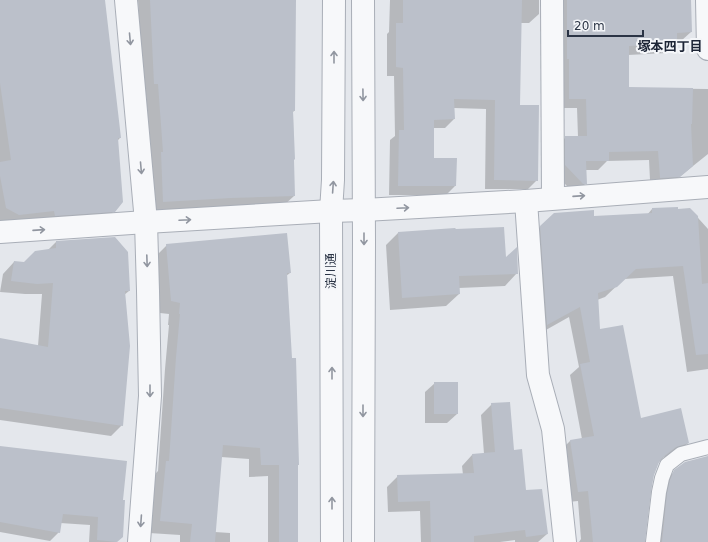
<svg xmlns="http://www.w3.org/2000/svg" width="708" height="542" font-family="'DejaVu Sans','Noto Sans JP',sans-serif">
	<rect width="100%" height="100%" fill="#e4e7ec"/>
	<!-- shadow -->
	<g fill="#0003">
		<polygon points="0,0 104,0 120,138 117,141 114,211 103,222 0,222"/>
		<polygon points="138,0 295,0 294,111 293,112 294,196 282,207 152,213 150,164 152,162 146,95 143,95 140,34"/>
		<polygon points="390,0 539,0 539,14 529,23 520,23 519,106 537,180 528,189 485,189 486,109 454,108 454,119 445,128 433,128 433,158 456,159 455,186 446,195 389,195 390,140 395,136 394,76 387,76 387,34 389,32"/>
		<polygon points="551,0 690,0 691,32 681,41 676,42 676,44 667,53 628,55 628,88 708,89 708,154 678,178 650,180 649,160 607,161 598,170 585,170 586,183 576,193 574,193 556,175 556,147 566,137 578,137 577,108 560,108"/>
		<polygon points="677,208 677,210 690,209 708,229 708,369 687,372 673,276 624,279 605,297 597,300 599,330 640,419 688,443 677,453 664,457 658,463 653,476 644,542 579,542 581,539 578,501 568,502 559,452 570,441 582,439 570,375 579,367 569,317 537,335 530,237 541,226 593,217 647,215 652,209"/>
		<polygon points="398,233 505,259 517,273 505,286 459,288 459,294 446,306 390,310 386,245"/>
		<polygon points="56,242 129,291 124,295 122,425 111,436 0,420 0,339 38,346 42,294 25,294 0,292 3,274 14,262 24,263 48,250"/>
		<polygon points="167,245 290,273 286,276 297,542 268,542 268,476 249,477 249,459 221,457 215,532 230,533 230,542 180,542 180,535 149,533 155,474 158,471 165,369 169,325 168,325 169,314 160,313 155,257"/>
		<polygon points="435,383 457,414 447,423 425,423 425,392"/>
		<polygon points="492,404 514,451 525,491 547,534 538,542 515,542 515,540 500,542 421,542 420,511 388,512 387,487 398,476 463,475 462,466 472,455 484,454 481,415"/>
		<polygon points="0,447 122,501 122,536 116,542 89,542 90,525 60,523 59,532 50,541 0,532"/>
		<polygon points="708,457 708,542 653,542 664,482 675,471"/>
	</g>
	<!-- building -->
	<g fill="#bbc0ca">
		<polygon points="0,0 105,0 121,138 118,138 123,202 115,212 55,216 54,211 19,215 6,208 0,176 0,162 11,160 0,83"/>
		<polygon points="150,0 296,0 295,111 293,111 295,159 294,160 295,196 231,198 163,202 161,152 163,152 158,84 154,84"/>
		<polygon points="403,0 522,0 520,105 539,105 538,181 494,180 495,100 454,99 455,119 434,120 434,158 457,158 456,186 398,186 399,130 404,130 403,68 396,67 396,23 403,23"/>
		<polygon points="567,0 691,0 692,32 677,33 677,44 629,46 629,87 693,88 692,124 691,124 693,166 680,177 660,178 658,151 609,152 609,161 586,161 587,184 583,184 565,165 565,136 587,136 586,99 569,99 569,59 567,59"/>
		<polygon points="678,207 678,209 690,208 698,216 702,284 708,283 708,354 696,355 683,266 636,269 617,287 598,293 600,329 623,325 641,418 681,408 689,443 676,447 662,458 659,462 654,475 651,490 645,542 593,542 588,491 578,492 570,440 594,436 580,364 590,362 580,307 547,325 540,226 554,213 594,210 594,216 652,213 652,208"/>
		<polygon points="504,227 506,257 517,247 518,274 459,276 460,294 402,298 398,232 455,228 456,229"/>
		<polygon points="287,233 291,273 287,273 292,358 296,358 299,465 298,465 298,542 279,542 279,465 261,465 260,448 223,445 215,542 190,542 192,524 160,521 166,461 169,461 176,357 180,314 179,314 180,303 171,301 166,244"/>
		<polygon points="115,237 128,252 130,291 125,291 130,346 123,426 0,408 0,338 48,347 53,283 37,284 11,281 14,261 24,262 35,251 56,248 56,241"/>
		<rect x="434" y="382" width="24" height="32"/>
		<polygon points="510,402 514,450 522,449 526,490 542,489 548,534 526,537 525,530 474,536 474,542 431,542 430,501 398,502 397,475 474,473 472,454 495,452 491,403"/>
		<polygon points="0,446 127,461 123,500 125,500 123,537 117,542 97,540 98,517 63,514 60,533 0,522"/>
		<polygon points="708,456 708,542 662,542 667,493 670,480 674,470 685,462"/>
	</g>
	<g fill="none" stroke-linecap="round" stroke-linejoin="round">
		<!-- service casing -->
		<g stroke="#a9aeb7" stroke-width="16">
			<polyline id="service" points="653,542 659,492 662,478 667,465 681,454 708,447"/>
		</g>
		<!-- minor casing -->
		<g stroke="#a9aeb7" stroke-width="24">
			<g id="minor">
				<polyline points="126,0 146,222 148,291 150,396 139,542"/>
				<polyline points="552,0 553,198"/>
				<polyline points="707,0 708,49"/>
				<polyline points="526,201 538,375 553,429 565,542"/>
				<polyline points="0,232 146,222 331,211 364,210 526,201 708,187"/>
			</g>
		</g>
		<!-- tertiary casing -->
		<g stroke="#a9aeb7" stroke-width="24">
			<g id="tertiary">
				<polyline points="363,0 364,241 363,542"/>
				<polyline points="332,542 331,211 333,180 334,0"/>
			</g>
		</g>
		<!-- service -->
		<use href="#service" stroke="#f7f8fa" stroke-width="14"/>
		<!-- minor -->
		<use href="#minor" stroke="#f7f8fa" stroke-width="22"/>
		<!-- tertiary -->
		<use href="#tertiary" stroke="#f7f8fa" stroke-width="22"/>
	</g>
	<!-- one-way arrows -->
	<defs><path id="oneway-shaft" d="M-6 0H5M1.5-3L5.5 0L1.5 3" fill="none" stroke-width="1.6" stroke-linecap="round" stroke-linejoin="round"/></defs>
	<g stroke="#9196a0">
		<use href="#oneway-shaft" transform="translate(130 39) rotate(85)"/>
		<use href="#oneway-shaft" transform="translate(334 57) rotate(-90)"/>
		<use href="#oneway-shaft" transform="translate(363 95) rotate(89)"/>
		<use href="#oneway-shaft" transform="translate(141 168) rotate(85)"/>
		<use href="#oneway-shaft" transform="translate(333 187) rotate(-86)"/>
		<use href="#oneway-shaft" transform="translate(579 196) rotate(-4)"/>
		<use href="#oneway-shaft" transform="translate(403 208) rotate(-3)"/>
		<use href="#oneway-shaft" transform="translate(185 220) rotate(-3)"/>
		<use href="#oneway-shaft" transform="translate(39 230) rotate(-4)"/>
		<use href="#oneway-shaft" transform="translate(364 239) rotate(90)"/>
		<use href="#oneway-shaft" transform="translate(147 261) rotate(88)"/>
		<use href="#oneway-shaft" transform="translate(332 373) rotate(-90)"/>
		<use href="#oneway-shaft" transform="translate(150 391) rotate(90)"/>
		<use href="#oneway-shaft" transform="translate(363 411) rotate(90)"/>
		<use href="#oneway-shaft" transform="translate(332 503) rotate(-90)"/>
		<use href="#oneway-shaft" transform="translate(141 521) rotate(94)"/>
	</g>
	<g text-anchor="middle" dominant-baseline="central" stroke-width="4" stroke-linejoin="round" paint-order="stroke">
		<!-- street labels -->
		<g font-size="12" fill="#2b3445" stroke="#f4f6f9">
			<text transform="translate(331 271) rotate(-90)">淀川通</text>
		</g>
		<!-- neighbourhood labels -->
		<g font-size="13" font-weight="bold" fill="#1d2536" stroke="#f4f6f9">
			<text x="670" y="46">塚本四丁目</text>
		</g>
	</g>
	<!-- scale -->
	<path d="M568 30v6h75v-6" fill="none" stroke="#2b3445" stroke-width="2"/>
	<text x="574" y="30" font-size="12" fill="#2b3445" stroke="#f4f6f9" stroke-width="3" paint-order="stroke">20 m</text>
</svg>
